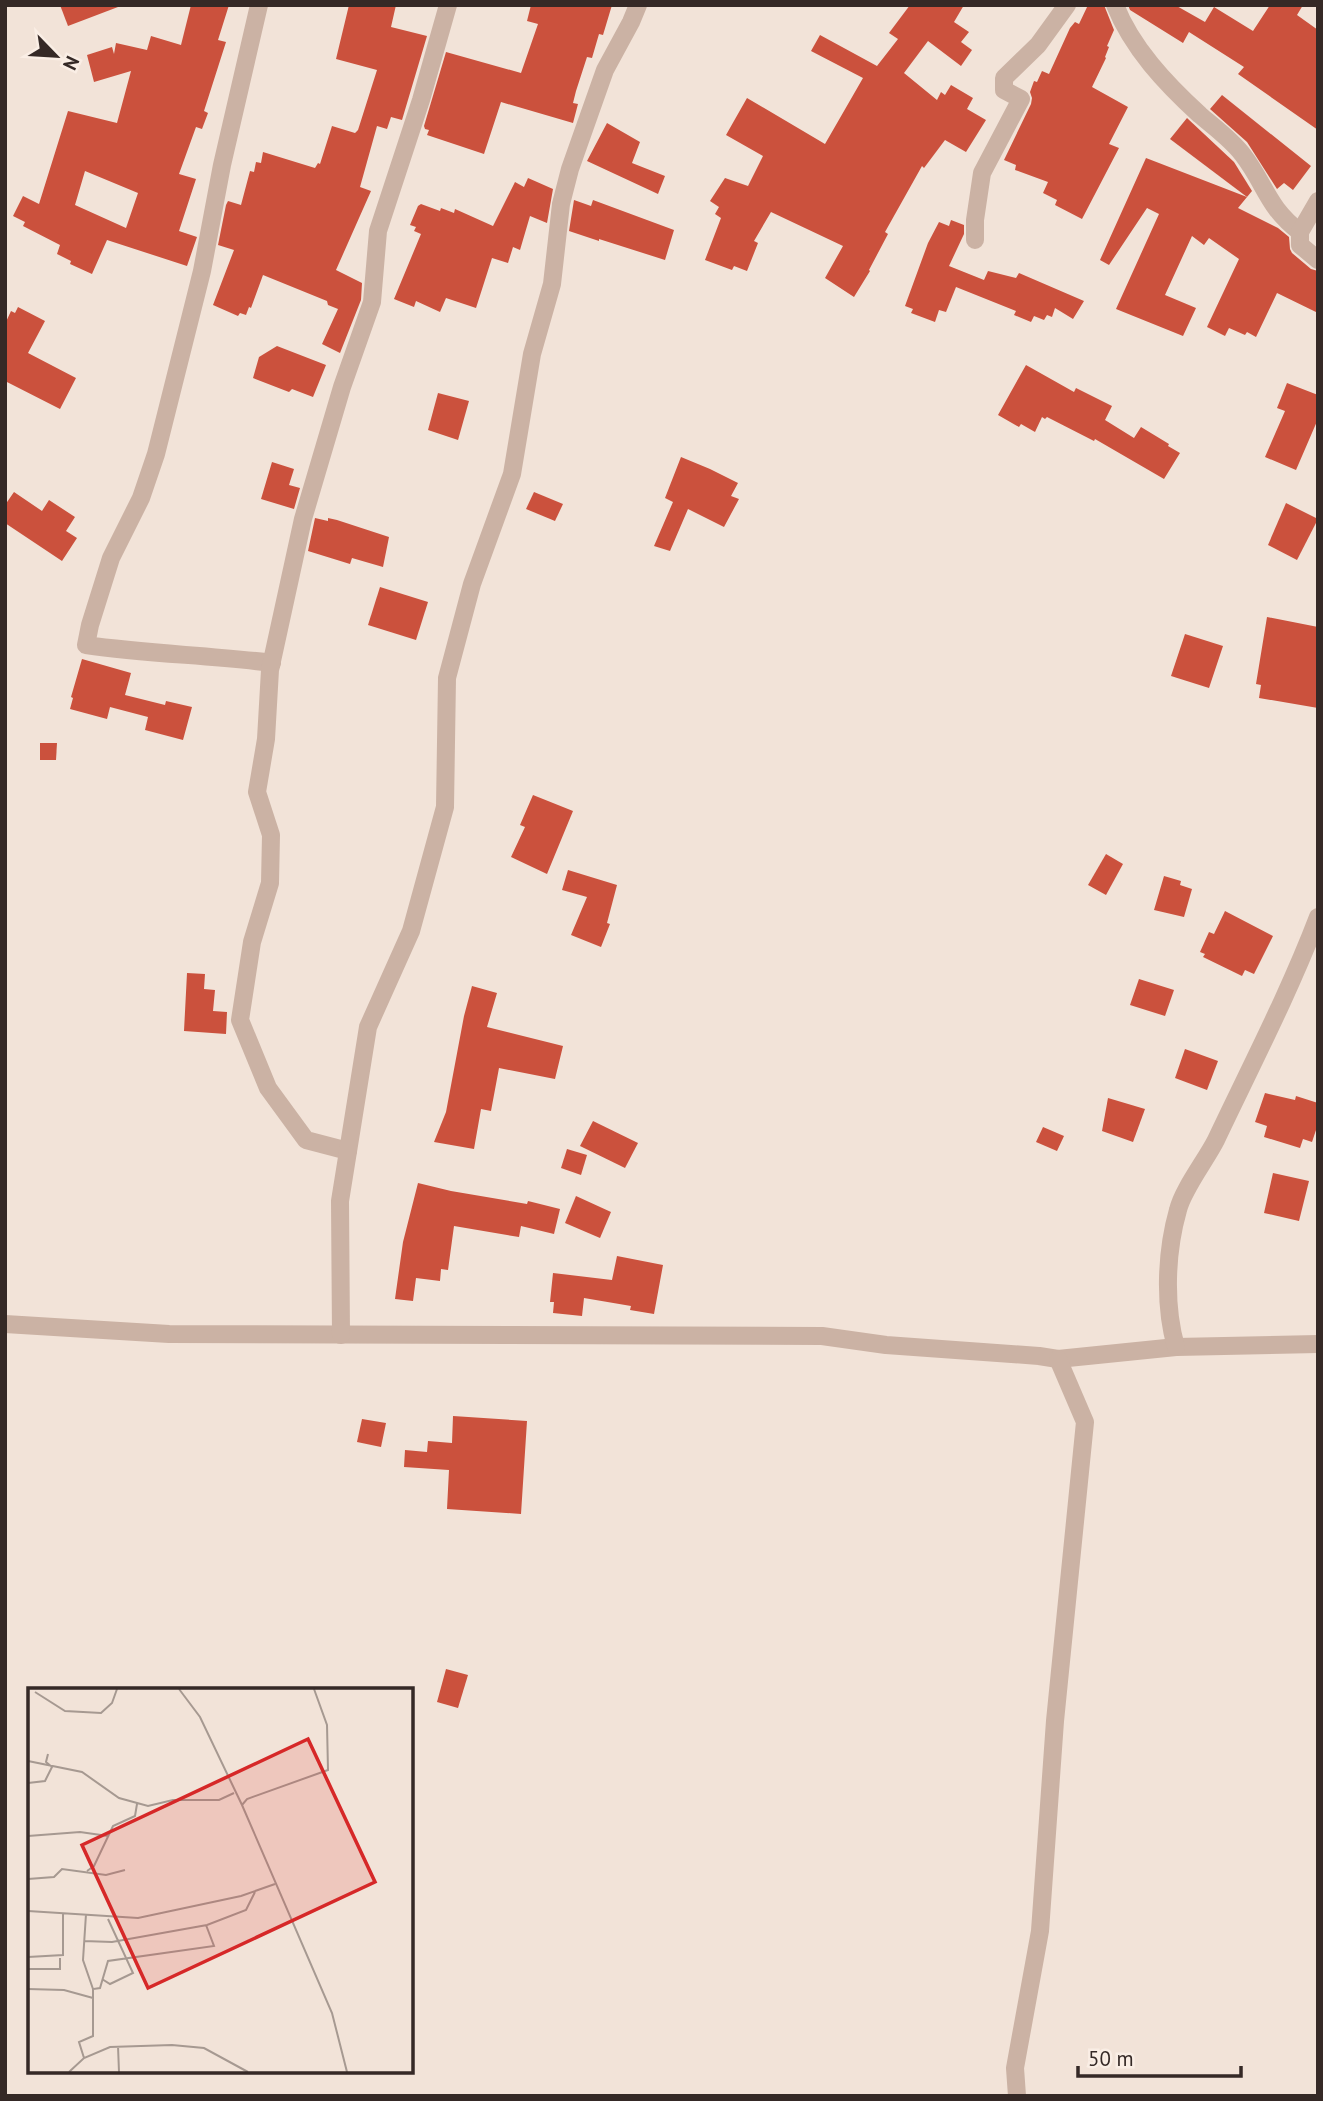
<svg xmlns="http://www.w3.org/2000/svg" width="1323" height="2101" font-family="'PT Sans',sans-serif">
	<rect width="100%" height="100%" fill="#f2e3d8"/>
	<!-- building -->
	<g fill="#cb513d" fill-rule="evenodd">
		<polygon points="60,5 118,5 118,7 68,26"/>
		<path d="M191,5H229L218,40L226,42L204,111L208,113L202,129L196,127L179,174L196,179L179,231L197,237L187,266L107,240L92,274L70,264L71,261L57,254L60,245L23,226L25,222L13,216L23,196L39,204L68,111L117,123L131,71L94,82L87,55L112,47L114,54L116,43L147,50L151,36L181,45ZM85,171L138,193L126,228L75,205Z"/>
		<polygon points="349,5 396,5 391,27 427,36 402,120 391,117 387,129 377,126 360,187 371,191 336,270 362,283 361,300 340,353 322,344 338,309 328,305 327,301 263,275 251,308 249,307 246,315 240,313 238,316 213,305 234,250 218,245 226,205 228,201 241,205 250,171 254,172 256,162 261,163 263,152 315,168 318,163 320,164 332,126 355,133 358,130 377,70 336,59"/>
		<polygon points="531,5 612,5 603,35 599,34 592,58 587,57 576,91 573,103 578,104 573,123 501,102 484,154 427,135 429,130 425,129 424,126 446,52 521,73 538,24 527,21"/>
		<polygon points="910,5 964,5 954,22 969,32 961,42 972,50 961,66 928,41 904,73 937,100 941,92 945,95 951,85 973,98 967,109 986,120 966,152 945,140 924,168 922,166 885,232 888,234 869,270 870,271 854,297 825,278 843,246 771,212 754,241 758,243 747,271 734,266 732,270 705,260 721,218 715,214 719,207 710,201 725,178 748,186 763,156 726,135 747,98 825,144 863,78 811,51 820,35 877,66 898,39 889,33"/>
		<polygon points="1088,5 1104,5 1114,30 1107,46 1109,47 1105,57 1106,58 1092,87 1128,107 1109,144 1119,148 1082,219 1055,205 1057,200 1043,193 1048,182 1015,170 1016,165 1004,160 1031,104 1032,98 1030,92 1034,81 1037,82 1042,71 1049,74 1070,28 1075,22 1079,24"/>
		<polygon points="1128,5 1175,5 1205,22 1214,7 1253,31 1270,5 1303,5 1297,15 1318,30 1318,130 1238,74 1244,67 1189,32 1183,43 1130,10"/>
		<polygon points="1222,95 1311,166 1293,190 1284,183 1277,189 1247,142 1210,109"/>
		<polygon points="1187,118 1234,162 1252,191 1247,197 1170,139"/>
		<polygon points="607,123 640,142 632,163 665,176 658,194 587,161"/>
		<polygon points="1146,158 1247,197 1238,208 1278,228 1289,237 1290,249 1292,253 1311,269 1318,271 1318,313 1277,293 1256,337 1247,332 1245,335 1229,328 1225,336 1207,327 1239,259 1209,238 1204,245 1192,236 1165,295 1196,308 1183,336 1116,309 1159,214 1147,208 1109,265 1100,260"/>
		<polygon points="528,178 553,189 547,223 530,216 520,250 513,247 508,263 492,258 476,308 446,298 440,312 416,301 414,307 394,299 421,234 414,231 416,227 410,225 418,206 421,204 440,211 441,208 454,213 455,209 493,226 515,182 524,187"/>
		<polygon points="574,200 591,206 593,200 674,230 665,260 599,239 599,241 569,231"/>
		<polygon points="951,220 964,225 964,234 949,266 984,280 988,271 1016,278 1019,273 1084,301 1073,319 1055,308 1052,317 1047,315 1044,320 1034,316 1031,322 1014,315 1016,311 956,287 946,312 939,310 935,322 911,313 913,309 905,306 928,243 939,222 949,226"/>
		<polygon points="18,307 45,321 28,353 76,378 60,409 5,381 5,324 11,311 15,313"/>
		<polygon points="277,346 326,365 313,397 292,389 289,392 253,378 259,357"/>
		<polygon points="1026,365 1074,392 1076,388 1112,406 1105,420 1134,438 1141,427 1169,444 1168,446 1180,453 1164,479 1095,439 1094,441 1047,417 1045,419 1042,417 1035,432 1021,424 1019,427 998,415"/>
		<polygon points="1287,383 1318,395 1318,419 1296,470 1265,457 1285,411 1277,408"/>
		<polygon points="438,393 469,401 458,440 428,430"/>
		<polygon points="681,457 710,469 738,483 731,496 739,499 724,527 688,509 670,551 654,546 673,502 665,498"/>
		<polygon points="272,462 294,469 289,485 300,488 294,509 261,499"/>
		<polygon points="14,492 42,511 49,500 75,517 66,531 77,538 62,561 5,523 5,505"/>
		<polygon points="534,492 563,504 555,521 526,509"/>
		<polygon points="1286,503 1318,519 1297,560 1268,545"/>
		<polygon points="315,518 328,521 328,518 337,520 389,537 383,567 352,558 350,564 308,551"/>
		<polygon points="380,587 428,602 416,640 368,625"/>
		<polygon points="1267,617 1318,627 1318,708 1259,698 1261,685 1256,684"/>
		<polygon points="1185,634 1223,646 1209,688 1171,676"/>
		<polygon points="82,659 131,673 125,695 165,705 166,701 192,707 183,740 145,730 148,717 110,707 107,719 70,709 73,698 71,697"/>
		<polygon points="40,743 57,743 56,760 40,760"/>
		<polygon points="533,795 573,811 547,874 511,857 525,827 520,825"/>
		<polygon points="1106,854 1123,864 1106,895 1088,885"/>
		<polygon points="568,870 617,885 607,923 610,924 601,947 571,935 587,897 562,890"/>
		<polygon points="1164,876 1181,881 1180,885 1192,889 1184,917 1154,910"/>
		<polygon points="1225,911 1273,936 1254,974 1245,970 1242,976 1203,957 1205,954 1200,952 1209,932 1214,934"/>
		<polygon points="187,973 205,974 204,989 215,990 213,1011 227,1012 226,1034 184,1031"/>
		<polygon points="1139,979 1174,990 1165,1016 1130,1005"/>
		<polygon points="472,986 497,993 487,1027 563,1046 555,1079 499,1068 491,1111 481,1109 474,1149 434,1142 446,1112 464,1016"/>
		<polygon points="1185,1049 1218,1061 1207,1090 1175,1078"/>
		<polygon points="1265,1093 1295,1100 1296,1096 1318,1103 1318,1124 1312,1142 1303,1139 1300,1148 1264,1137 1267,1126 1255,1122"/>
		<polygon points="1108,1098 1145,1109 1133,1142 1102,1131"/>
		<polygon points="593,1121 638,1143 625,1168 580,1146"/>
		<polygon points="1043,1127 1064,1136 1057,1151 1036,1142"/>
		<polygon points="567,1149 587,1155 581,1175 561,1168"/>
		<polygon points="1273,1173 1309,1181 1299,1221 1264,1213"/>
		<polygon points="418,1183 451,1191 527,1204 528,1201 560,1209 554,1234 521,1226 519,1237 454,1226 448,1270 441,1269 440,1281 416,1278 413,1301 395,1299 403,1242"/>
		<polygon points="576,1196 611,1212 600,1238 565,1223"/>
		<polygon points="617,1256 663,1265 654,1314 630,1310 631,1306 584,1298 582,1316 553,1313 554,1302 550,1302 553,1273 612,1280"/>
		<polygon points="453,1416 527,1421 521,1514 447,1509 449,1470 404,1467 405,1450 427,1452 428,1441 452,1443"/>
		<polygon points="362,1419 386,1423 381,1447 357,1442"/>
		<polygon points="446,1669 468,1675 458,1708 437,1702"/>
	</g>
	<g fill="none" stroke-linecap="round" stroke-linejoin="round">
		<!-- minor -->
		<g stroke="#cbb2a4" stroke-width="18">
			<path d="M259,5L222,165L202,271L156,454L141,498L111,558L90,625L86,645C148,654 210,655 272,663"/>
			<path d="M1115,5C1132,48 1166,84 1200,115C1214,127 1232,140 1243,155C1266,185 1267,207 1300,232V245L1318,260"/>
			<polyline points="1300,232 1318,201"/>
			<polyline points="975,240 975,220 982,173 1021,99 1004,90 1004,78 1038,45 1067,5"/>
			<polyline points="348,1151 306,1140 268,1088 240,1020 252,942 270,883 271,835 257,792 266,739 270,670 303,519 342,387 372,302 378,231 421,100 448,5"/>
			<polyline points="5,1324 169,1334 822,1336 886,1345 1039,1356 1058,1359 1176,1347 1318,1344"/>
			<polyline points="341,1335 340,1201 368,1027 411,931 445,807 447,678 472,584 512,474 532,354 552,284 561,204 570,169 605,70 631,22 638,5"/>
			<path d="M1176,1347C1164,1305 1166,1252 1178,1210C1183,1189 1206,1160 1216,1140C1251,1066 1289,993 1318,917"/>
			<polyline points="1017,2096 1015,2068 1040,1931 1055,1721 1085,1422 1058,1359"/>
		</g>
	</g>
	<!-- overview -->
	<g transform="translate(28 1688)">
		<rect width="385" height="385" fill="#f2e3d8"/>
		<path fill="none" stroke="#a69991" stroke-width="2" d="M151,1L172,29L214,117L304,325L319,384M7,4L37,23L73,25L84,15L89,1M0,73L54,84L91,110L120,118L145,112H191L206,105M0,95L17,93L24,79L18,74L20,66M214,117L219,111L300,82L299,37L286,1M0,148L52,144L80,148M59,183L66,178L85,138L107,128L109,116M0,191L26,189L34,181L78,187L97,182M0,223L110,230L213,208L247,196M58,226L55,272L65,301M56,253L84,254L179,237L218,222L227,204M0,269L35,267V225M0,281H32V270M74,291L82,296L105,285L80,231M0,301L36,302L65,310M90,358L91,384M56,370L51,354L65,348V301L72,300L80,273L186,258L178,237M41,384L56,370L82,359L144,357L176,360L220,384"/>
		<path fill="#d62828" fill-opacity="0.15" stroke="#d62828" stroke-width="3.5" d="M280,51L347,194L120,300L54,157Z"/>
		<rect width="385" height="385" fill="none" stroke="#352926" stroke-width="3.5"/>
	</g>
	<!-- border -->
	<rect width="1323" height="2101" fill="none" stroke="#352926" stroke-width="14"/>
	<!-- north arrow -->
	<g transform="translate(56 56) rotate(115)" stroke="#faeee5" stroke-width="5" paint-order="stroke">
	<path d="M0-5L12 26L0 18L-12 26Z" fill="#352926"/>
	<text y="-10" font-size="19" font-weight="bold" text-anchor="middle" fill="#352926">N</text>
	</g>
	<!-- scale -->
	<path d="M1078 2066v10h163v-10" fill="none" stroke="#352926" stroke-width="3.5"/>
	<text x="1088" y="2066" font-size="21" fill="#352926" stroke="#faeee5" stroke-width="5" paint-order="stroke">50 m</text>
</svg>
